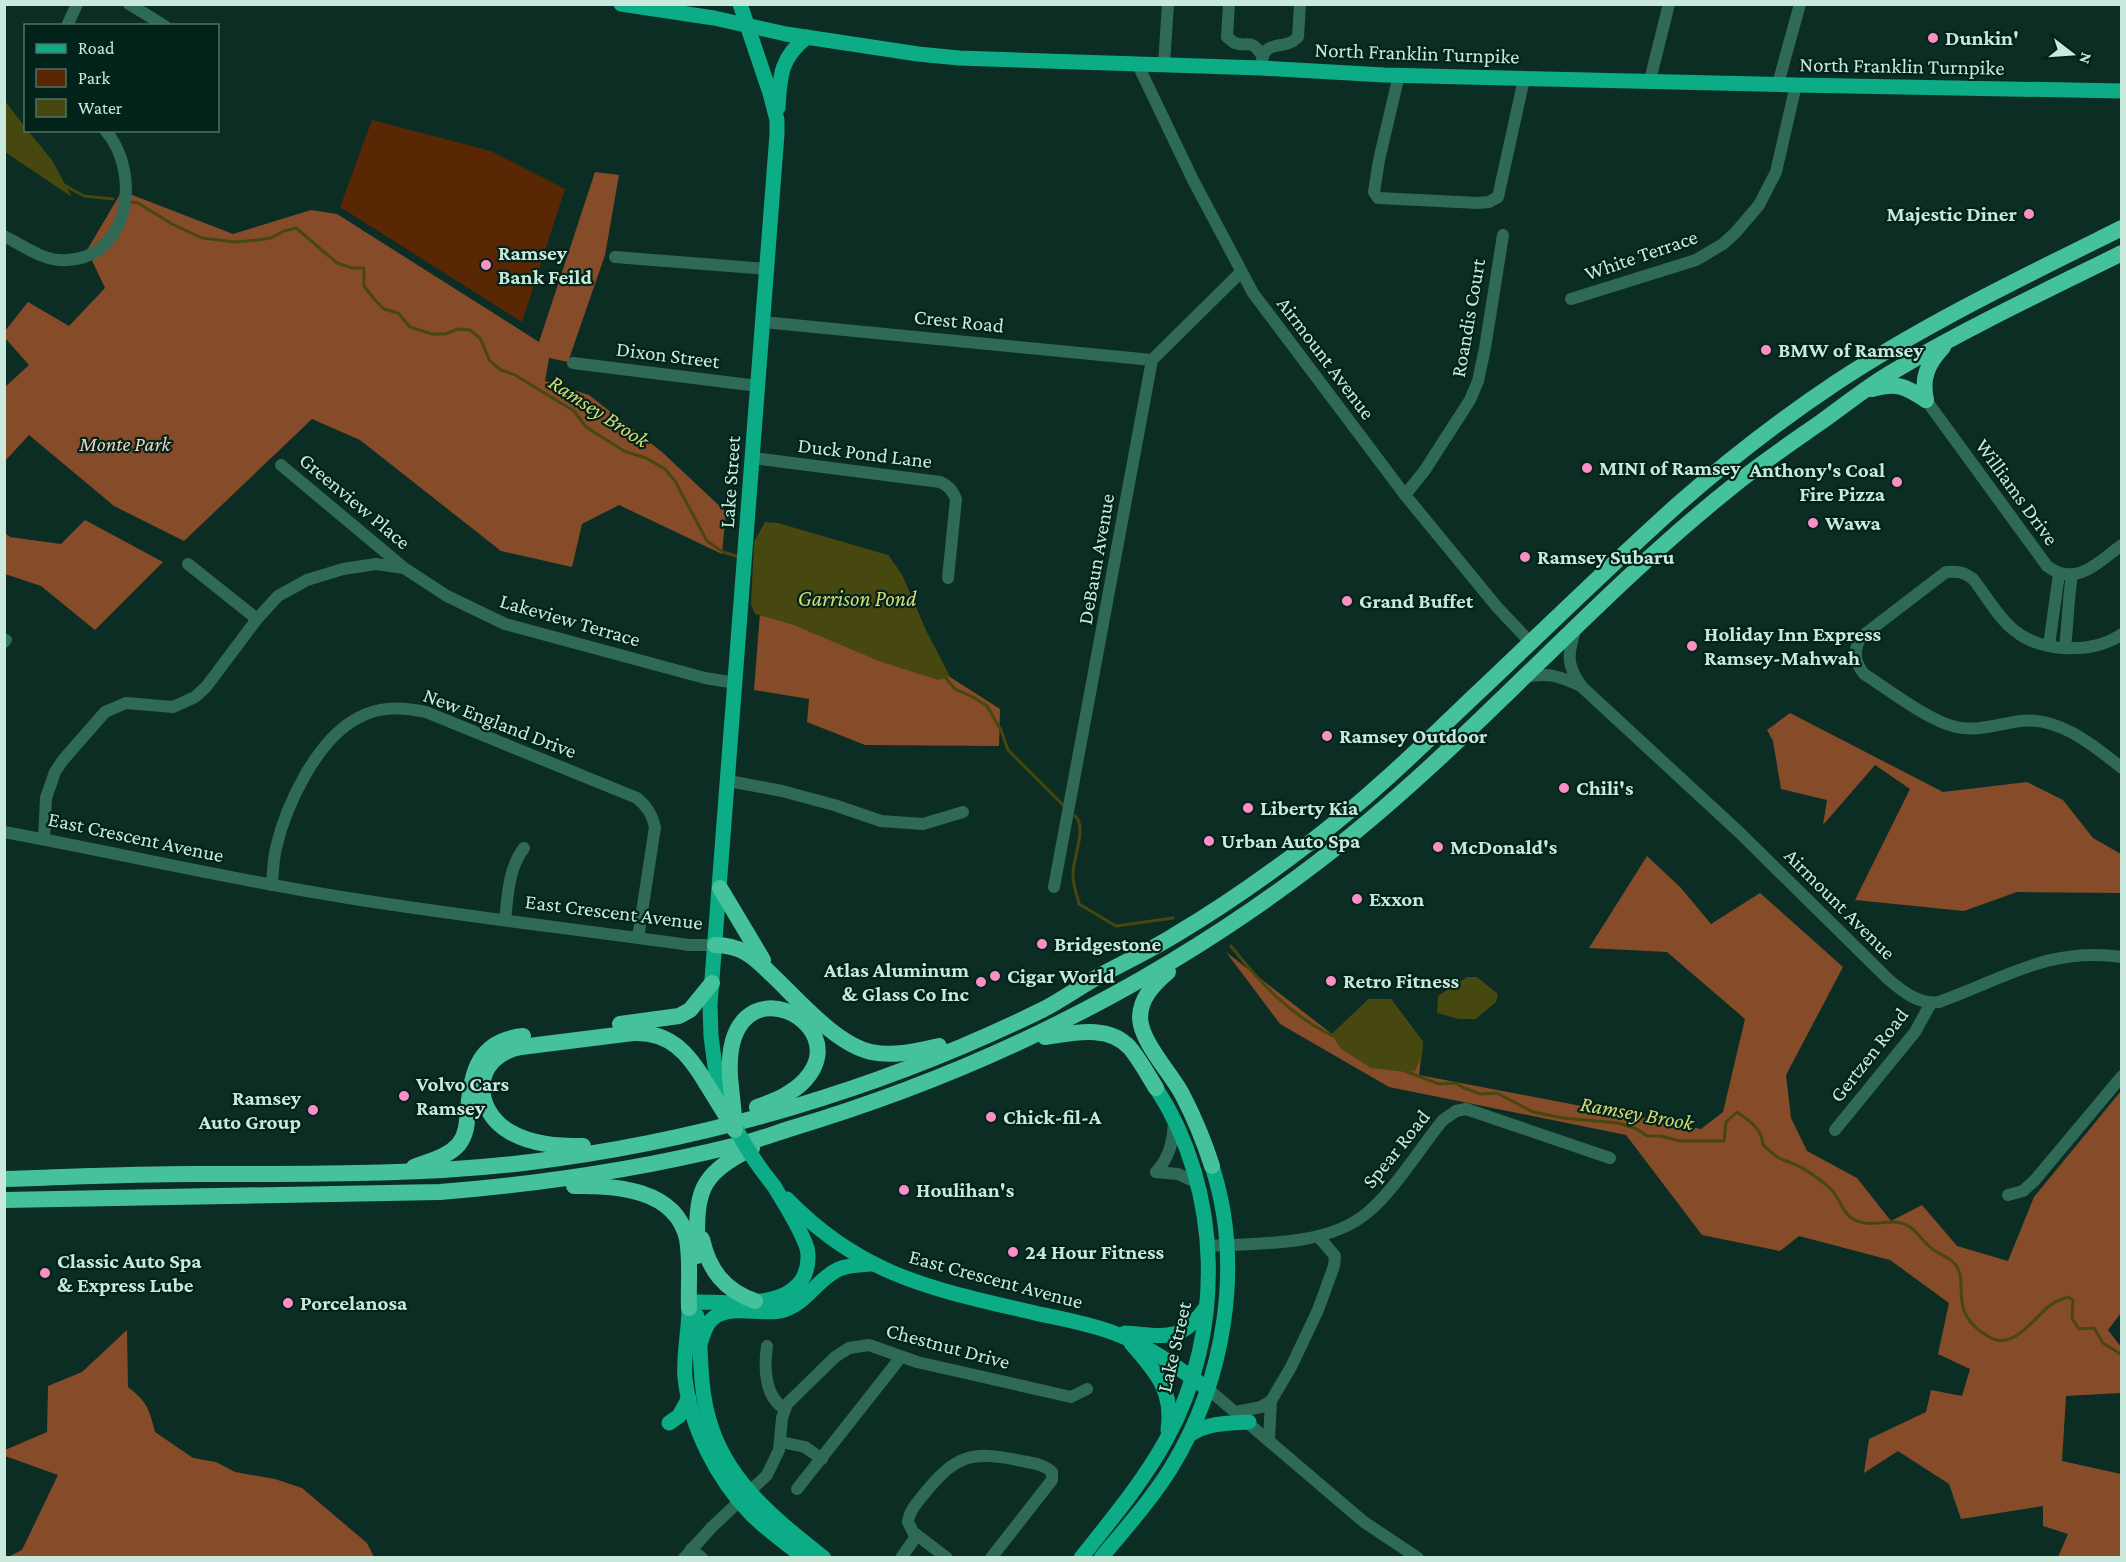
<svg xmlns="http://www.w3.org/2000/svg" width="2126" height="1562" font-family="'Crimson Pro',serif">
	<rect width="100%" height="100%" fill="#0b2d23"/>
	<!-- green -->
	<polygon fill="#5a2704" points="372,120 491,151 565,189 522,322 340,207"/>
	<!-- forest -->
	<g fill="#864c29">
		<polygon points="595,172 619,175 605,255 568,362 549,358 545,381 589,395 662,452 726,512 722,554 619,505 582,524 572,567 501,551 360,440 312,419 184,541 114,506 29,435 5,461 5,387 29,365 5,338 5,331 28,302 69,326 105,288 87,250 122,191 233,234 311,210 337,214 539,342"/>
		<polygon points="85,520 163,562 95,630 41,586 5,574 5,533 10,537 61,544"/>
		<polygon points="766,536 888,555 902,575 926,631 950,677 1000,709 999,746 865,745 807,722 809,699 754,690"/>
		<polygon points="1790,713 1943,792 2027,782 2063,800 2093,838 2121,854 2121,893 2017,892 1964,911 1855,900 1910,789 1875,765 1823,825 1827,800 1781,789 1773,741 1767,730"/>
		<polygon points="1647,856 1681,888 1711,924 1760,893 1843,967 1786,1075 1791,1118 1807,1151 1857,1178 1891,1221 1922,1205 1957,1246 2008,1261 2034,1197 2121,1091 2121,1313 2108,1330 2121,1347 2121,1393 2066,1396 2062,1461 2121,1474 2121,1557 2058,1557 2068,1534 2043,1526 2043,1506 1961,1519 1949,1484 1898,1451 1864,1473 1869,1439 1926,1412 1931,1390 1962,1396 1970,1369 1938,1354 1949,1303 1890,1260 1799,1236 1780,1251 1702,1235 1626,1135 1389,1087 1280,1024 1226,952 1332,1034 1369,999 1391,999 1423,1042 1419,1075 1701,1129 1723,1112 1745,1019 1667,952 1589,948"/>
		<path d="M127,1330L128,1387C147,1402 149,1408 155,1432L193,1458L216,1462L235,1472L275,1479L302,1488L367,1543L374,1557H8L22,1550L58,1475L5,1456V1450L47,1432L48,1386L82,1372Z"/>
	</g>
	<!-- water -->
	<g fill="#474710">
		<polygon points="5,101 25,127 26,130 28,131 52,160 72,197 5,152"/>
		<polygon points="765,522 778,523 888,555 902,575 926,631 950,677 938,680 879,661 791,624 755,614 751,605 754,542"/>
		<polygon points="1467,977 1477,977 1498,994 1496,1002 1476,1019 1459,1019 1437,1013 1438,996"/>
		<polygon points="1369,999 1391,999 1423,1042 1422,1056 1415,1071 1405,1072 1371,1068 1340,1048 1332,1034"/>
	</g>
	<g fill="none" stroke-linecap="round" stroke-linejoin="round">
		<!-- stream -->
		<g stroke="#474710" stroke-width="3">
			<polyline points="64,185 84,196 113,199"/>
			<polyline points="130,202 138,203 172,224 202,238 236,242 258,240 271,238 284,231 296,228 337,263 352,268 364,268 364,286 374,299 384,309 398,313 410,327 432,334 445,334 458,329 470,330 480,338 490,361 501,370 515,375 574,411 586,427 624,451 646,458 665,469 675,481 707,541 723,552 739,557"/>
			<polyline points="945,677 955,689 973,697 987,706 1001,730 1008,750 1063,805"/>
			<path d="M1075,816C1088,827 1072,859 1073,876C1073,885 1077,895 1079,904L1116,926L1173,918"/>
			<path d="M1231,946C1260,983 1291,1016 1335,1037"/>
			<path d="M1405,1071L1439,1084L1456,1083L1462,1087L1480,1094L1497,1093L1533,1112L1563,1118L1618,1123L1637,1129L1647,1136H1661L1679,1141H1724L1726,1122L1737,1112C1750,1121 1762,1129 1763,1145C1769,1150 1775,1156 1781,1159C1785,1161 1790,1162 1794,1164C1808,1170 1821,1180 1832,1190C1841,1200 1842,1215 1857,1221C1870,1226 1880,1222 1893,1222C1913,1222 1918,1237 1930,1247C1936,1253 1947,1256 1953,1262C1971,1279 1948,1307 1980,1331C1984,1334 1990,1338 1996,1340C2017,1344 2034,1319 2048,1307C2054,1302 2061,1299 2068,1297L2073,1300L2072,1318L2079,1329L2094,1328L2103,1343L2122,1355"/>
		</g>
		<!-- minor -->
		<g stroke="#2f6a57" stroke-width="12">
			<polyline points="129,4 165,26"/>
			<path d="M1229,4L1227,37C1230,39 1232,42 1235,43C1250,48 1249,37 1262,55"/>
			<polyline points="67,26 77,4"/>
			<polyline points="1164,64 1168,4"/>
			<polyline points="1138,65 1193,180 1253,293 1405,495 1497,607 1531,643"/>
			<path d="M1261,68C1263,35 1283,53 1298,37L1300,4"/>
			<polyline points="1399,75 1379,160 1374,192 1378,198 1478,203 1489,202 1498,197 1524,79"/>
			<polyline points="1650,80 1669,4"/>
			<polyline points="1778,84 1800,4"/>
			<path d="M4,236C20,244 41,259 59,260C128,265 144,174 105,130"/>
			<polyline points="615,257 767,269"/>
			<polyline points="1571,299 1696,260 1723,244 1736,232 1759,205 1776,172 1796,85"/>
			<polyline points="763,322 1152,360"/>
			<polyline points="573,363 758,386"/>
			<path d="M1926,400L2047,566C2076,588 2098,562 2122,545"/>
			<path d="M753,458L940,482C949,486 952,490 956,499L948,578"/>
			<polyline points="281,465 403,567"/>
			<polyline points="1405,495 1425,470 1470,400 1478,381 1485,348 1503,235"/>
			<polyline points="188,564 257,619"/>
			<path d="M1576,627C1568,653 1565,664 1582,687L1740,833L1888,979C1902,991 1919,1005 1939,1002C2004,979 2049,946 2122,957"/>
			<path d="M2122,634C2093,654 2043,653 2015,631C1998,618 1986,595 1973,579C1964,572 1958,571 1946,572L1861,637C1853,650 1854,662 1864,674C1889,690 1927,720 1956,727C1976,732 1999,724 2020,721C2058,716 2093,745 2122,768"/>
			<polyline points="4,642 6,640"/>
			<polyline points="2049,645 2059,574"/>
			<path d="M2065,647C2068,623 2068,599 2072,575"/>
			<path d="M1524,677C1548,672 1559,676 1581,686"/>
			<polyline points="729,781 782,791 834,805 881,821 923,824 963,812"/>
			<path d="M4,832C119,853 232,880 348,898C461,916 575,929 689,945H715"/>
			<polyline points="44,839 46,798 55,772 63,760 105,712 126,703 173,707 195,697 206,687 257,619 278,596 307,580 343,569 376,564 404,568 447,596 505,624 705,678 736,683"/>
			<path d="M272,885C273,873 273,861 276,848C286,805 317,739 358,718C379,706 402,707 426,712L637,798C647,806 652,814 655,827L638,938"/>
			<polyline points="1054,887 1152,360 1241,272"/>
			<path d="M505,920C508,895 508,869 524,848"/>
			<polyline points="1835,1130 1915,1032 1931,1003"/>
			<path d="M1156,1172C1170,1157 1173,1141 1174,1121"/>
			<polyline points="1156,1172 1178,1174 1198,1183"/>
			<polyline points="2008,1195 2023,1191 2035,1180 2122,1076"/>
			<path d="M1207,1246C1258,1243 1326,1247 1367,1213C1394,1191 1420,1148 1443,1120L1456,1111L1466,1109L1610,1158"/>
			<path d="M767,1346C764,1366 764,1397 785,1409"/>
			<polyline points="1208,1389 1364,1522 1418,1558"/>
			<polyline points="1236,1412 1261,1407 1271,1401"/>
			<polyline points="1269,1440 1271,1401 1291,1367 1318,1310 1334,1266 1335,1256 1318,1236"/>
			<polyline points="781,1442 805,1447 822,1459"/>
			<polyline points="797,1489 901,1357"/>
			<polyline points="691,1549 702,1558"/>
			<polyline points="684,1558 712,1527 767,1475 779,1450 782,1418 787,1404 835,1357 849,1348 869,1345 917,1362 1071,1397 1087,1389"/>
			<polyline points="901,1558 917,1535"/>
			<path d="M947,1558L913,1532L908,1522C909,1511 917,1503 924,1494C954,1457 970,1450 1017,1460C1030,1463 1042,1463 1052,1472V1480L991,1558"/>
		</g>
		<!-- major -->
		<g stroke="#0bac86" stroke-width="15">
			<polyline points="621,4 714,18 786,34 918,54 959,58 1261,68 1384,75 1796,85 2122,91"/>
			<path d="M778,108C780,76 780,58 807,37"/>
			<polyline points="717,1082 711,1036 710,1005 777,134 777,120 770,93 740,4"/>
			<path d="M774,1186C785,1205 800,1227 807,1248C809,1257 808,1267 804,1276C787,1310 729,1302 697,1302L689,1308C689,1332 683,1354 685,1378C690,1426 717,1479 751,1514C767,1530 786,1544 805,1558"/>
			<path d="M787,1199C863,1278 938,1290 1039,1314C1064,1319 1090,1324 1114,1333C1149,1346 1178,1368 1208,1389"/>
			<path d="M697,1316C697,1327 699,1337 700,1348C701,1371 702,1394 708,1416C724,1480 775,1519 824,1558"/>
			<path d="M1125,1333C1165,1336 1181,1343 1206,1307"/>
			<path d="M1131,1343C1155,1371 1174,1390 1168,1430"/>
			<path d="M700,1344C704,1332 707,1319 720,1314C740,1306 764,1316 784,1310C807,1303 818,1278 839,1269C849,1265 861,1265 871,1264"/>
			<polyline points="669,1423 679,1416 689,1398"/>
			<path d="M1189,1435C1208,1423 1227,1423 1249,1422"/>
			<path d="M1081,1558C1111,1520 1143,1482 1166,1440C1225,1334 1223,1190 1156,1088"/>
			<path d="M1101,1558C1125,1529 1151,1500 1171,1468C1225,1380 1244,1265 1212,1166"/>
		</g>
		<!-- highway -->
		<g stroke="#45c19c" stroke-width="16">
			<path d="M1872,389C1897,382 1905,386 1926,400"/>
			<path d="M1926,400C1921,378 1928,363 1943,347"/>
			<polyline points="720,888 763,960"/>
			<path d="M715,945C740,945 753,956 770,973C797,998 835,1044 871,1052C894,1057 917,1051 939,1046"/>
			<path d="M1168,972C1154,984 1140,998 1140,1018C1141,1042 1170,1072 1182,1094C1194,1117 1204,1141 1212,1166"/>
			<polyline points="620,1024 679,1016 690,1010 712,983"/>
			<path d="M1045,1037C1073,1033 1109,1024 1130,1048C1140,1060 1148,1075 1156,1088"/>
			<path d="M730,1077C723,955 859,1021 805,1080C792,1094 774,1101 757,1107"/>
			<path d="M583,1146C558,1146 533,1145 510,1132C471,1109 472,1056 521,1047L633,1033C670,1031 689,1054 706,1083"/>
			<path d="M414,1167C429,1161 448,1157 459,1144C467,1134 467,1121 468,1109C472,1070 479,1041 523,1036"/>
			<path d="M4,1179C73,1177 143,1173 212,1174C318,1174 425,1175 531,1162C708,1140 884,1088 1044,1009C1063,999 1081,986 1101,975C1125,962 1151,950 1175,935C1221,908 1265,877 1307,845C1365,801 1417,751 1469,701C1538,636 1605,570 1675,507C1726,462 1780,420 1837,382C1927,323 2025,276 2122,228"/>
			<path d="M574,1186C615,1185 676,1189 687,1239C691,1261 688,1286 689,1308"/>
			<path d="M4,1200L440,1192C539,1184 636,1170 733,1146C752,1142 770,1135 789,1129C981,1072 1156,985 1315,864C1465,750 1586,603 1733,486C1761,463 1791,443 1821,422C1845,405 1868,386 1894,371C1967,328 2045,291 2122,253"/>
			<path d="M702,1239C709,1270 724,1290 755,1301"/>
			<path d="M697,1256C697,1195 694,1177 752,1148"/>
		</g>
		<!-- major-bridge -->
		<path stroke="#0bac86" stroke-width="15" d="M717,1082C729,1122 748,1154 774,1186"/>
		<!-- highway-bridge -->
		<g stroke="#45c19c" stroke-width="16">
			<polyline points="730,1077 735,1126"/>
			<polyline points="706,1083 735,1130"/>
		</g>
	</g>
	<!-- markers -->
	<g fill="#fb8fc5" stroke="#02231a" stroke-width="2">
		<circle cx="1933" cy="38" r="6"/>
		<circle cx="2029" cy="214" r="6"/>
		<circle cx="486" cy="265" r="6"/>
		<circle cx="1766" cy="350" r="6"/>
		<circle cx="1587" cy="468" r="6"/>
		<circle cx="1897" cy="482" r="6"/>
		<circle cx="1813" cy="523" r="6"/>
		<circle cx="1525" cy="557" r="6"/>
		<circle cx="1347" cy="601" r="6"/>
		<circle cx="1692" cy="646" r="6"/>
		<circle cx="1327" cy="736" r="6"/>
		<circle cx="1564" cy="788" r="6"/>
		<circle cx="1248" cy="808" r="6"/>
		<circle cx="1209" cy="841" r="6"/>
		<circle cx="1438" cy="847" r="6"/>
		<circle cx="1357" cy="899" r="6"/>
		<circle cx="1042" cy="944" r="6"/>
		<circle cx="995" cy="976" r="6"/>
		<circle cx="1331" cy="981" r="6"/>
		<circle cx="981" cy="982" r="6"/>
		<circle cx="404" cy="1096" r="6"/>
		<circle cx="313" cy="1110" r="6"/>
		<circle cx="991" cy="1117" r="6"/>
		<circle cx="904" cy="1190" r="6"/>
		<circle cx="1013" cy="1252" r="6"/>
		<circle cx="45" cy="1273" r="6"/>
		<circle cx="288" cy="1303" r="6"/>
	</g>
	<g text-anchor="middle" dominant-baseline="central" stroke-width="4.5" stroke-linejoin="round" paint-order="stroke">
		<!-- poi labels -->
		<g font-size="21" font-weight="bold" fill="#cae9dd" stroke="#02231a" text-anchor="start">
			<text x="1945" y="38">Dunkin'</text>
			<text x="2017" y="214" text-anchor="end">Majestic Diner</text>
			<text x="498" y="253">Ramsey<tspan x="498" dy="24">Bank Feild</tspan></text>
			<text x="1778" y="350">BMW of Ramsey</text>
			<text x="1599" y="468">MINI of Ramsey</text>
			<text x="1885" y="470" text-anchor="end">Anthony's Coal<tspan x="1885" dy="24">Fire Pizza</tspan></text>
			<text x="1825" y="523">Wawa</text>
			<text x="1537" y="557">Ramsey Subaru</text>
			<text x="1359" y="601">Grand Buffet</text>
			<text x="1704" y="634">Holiday Inn Express<tspan x="1704" dy="24">Ramsey-Mahwah</tspan></text>
			<text x="1339" y="736">Ramsey Outdoor</text>
			<text x="1576" y="788">Chili's</text>
			<text x="1260" y="808">Liberty Kia</text>
			<text x="1221" y="841">Urban Auto Spa</text>
			<text x="1450" y="847">McDonald's</text>
			<text x="1369" y="899">Exxon</text>
			<text x="1054" y="944">Bridgestone</text>
			<text x="969" y="970" text-anchor="end">Atlas Aluminum<tspan x="969" dy="24">&amp; Glass Co Inc</tspan></text>
			<text x="1007" y="976">Cigar World</text>
			<text x="1343" y="981">Retro Fitness</text>
			<text x="416" y="1084">Volvo Cars<tspan x="416" dy="24">Ramsey</tspan></text>
			<text x="301" y="1098" text-anchor="end">Ramsey<tspan x="301" dy="24">Auto Group</tspan></text>
			<text x="1003" y="1117">Chick-fil-A</text>
			<text x="916" y="1190">Houlihan's</text>
			<text x="1025" y="1252">24 Hour Fitness</text>
			<text x="57" y="1261">Classic Auto Spa<tspan x="57" dy="24">&amp; Express Lube</tspan></text>
			<text x="300" y="1303">Porcelanosa</text>
		</g>
		<!-- street labels -->
		<g font-size="21" fill="#cae9dd" stroke="#02231a">
			<text transform="translate(1417 53) rotate(2)">North Franklin Turnpike</text>
			<text transform="translate(1902 66) rotate(1)">North Franklin Turnpike</text>
			<text transform="translate(1641 255) rotate(-19)">White Terrace</text>
			<text transform="translate(1468 318) rotate(-80)">Roandis Court</text>
			<text transform="translate(959 321) rotate(6)">Crest Road</text>
			<text transform="translate(668 355) rotate(7)">Dixon Street</text>
			<text transform="translate(1326 358) rotate(53)">Airmount Avenue</text>
			<text transform="translate(865 453) rotate(7)">Duck Pond Lane</text>
			<text transform="translate(730 482) rotate(-86)">Lake Street</text>
			<text transform="translate(2017 492) rotate(54)">Williams Drive</text>
			<text transform="translate(355 501) rotate(40)">Greenview Place</text>
			<text transform="translate(1096 559) rotate(-80)">DeBaun Avenue</text>
			<text transform="translate(570 620) rotate(16)">Lakeview Terrace</text>
			<text transform="translate(500 723) rotate(21)">New England Drive</text>
			<text transform="translate(136 837) rotate(12)">East Crescent Avenue</text>
			<text transform="translate(1840 904) rotate(45)">Airmount Avenue</text>
			<text transform="translate(614 912) rotate(7)">East Crescent Avenue</text>
			<text transform="translate(1869 1055) rotate(-52)">Gertzen Road</text>
			<text transform="translate(1396 1149) rotate(-51)">Spear Road</text>
			<text transform="translate(996 1279) rotate(15)">East Crescent Avenue</text>
			<text transform="translate(948 1346) rotate(15)">Chestnut Drive</text>
			<text transform="translate(1174 1347) rotate(-77)">Lake Street</text>
		</g>
		<!-- park labels -->
		<g font-size="21" font-style="italic" fill="#f3cebb" stroke="#02231a">
			<text x="125" y="444">Monte Park</text>
		</g>
		<!-- water labels -->
		<g font-size="22" font-style="italic" fill="#d7d975" stroke="#02231a">
			<text transform="translate(599 411) rotate(33)">Ramsey Brook</text>
			<text x="857" y="598">Garrison Pond</text>
			<text transform="translate(1637 1113) rotate(10)">Ramsey Brook</text>
		</g>
	</g>
	<!-- border -->
	<rect width="2126" height="1562" fill="none" stroke="#cae9dd" stroke-width="12"/>
	<!-- legend -->
	<rect x="24" y="24" width="195" height="108" fill="#02231a" stroke="#527268" stroke-width="1.5"/>
	<rect x="36" y="44" width="30" height="9" fill="#0bac86" stroke="#527268" stroke-width="1.5"/>
	<text x="78" y="54" font-size="18" fill="#cae9dd">Road</text>
	<rect x="36" y="69" width="30" height="18" fill="#5a2704" stroke="#527268" stroke-width="1.5"/>
	<text x="78" y="84" font-size="18" fill="#cae9dd">Park</text>
	<rect x="36" y="99" width="30" height="18" fill="#474710" stroke="#527268" stroke-width="1.5"/>
	<text x="78" y="114" font-size="18" fill="#cae9dd">Water</text>
	<!-- north arrow -->
	<g transform="translate(2072 54) rotate(107)" stroke="#02231a" stroke-width="4.5" paint-order="stroke">
	<path d="M0-4.5L10 22L0 15L-10 22Z" fill="#cae9dd"/>
	<text y="-9" font-size="16" font-weight="bold" text-anchor="middle" fill="#cae9dd">N</text>
	</g>
</svg>
